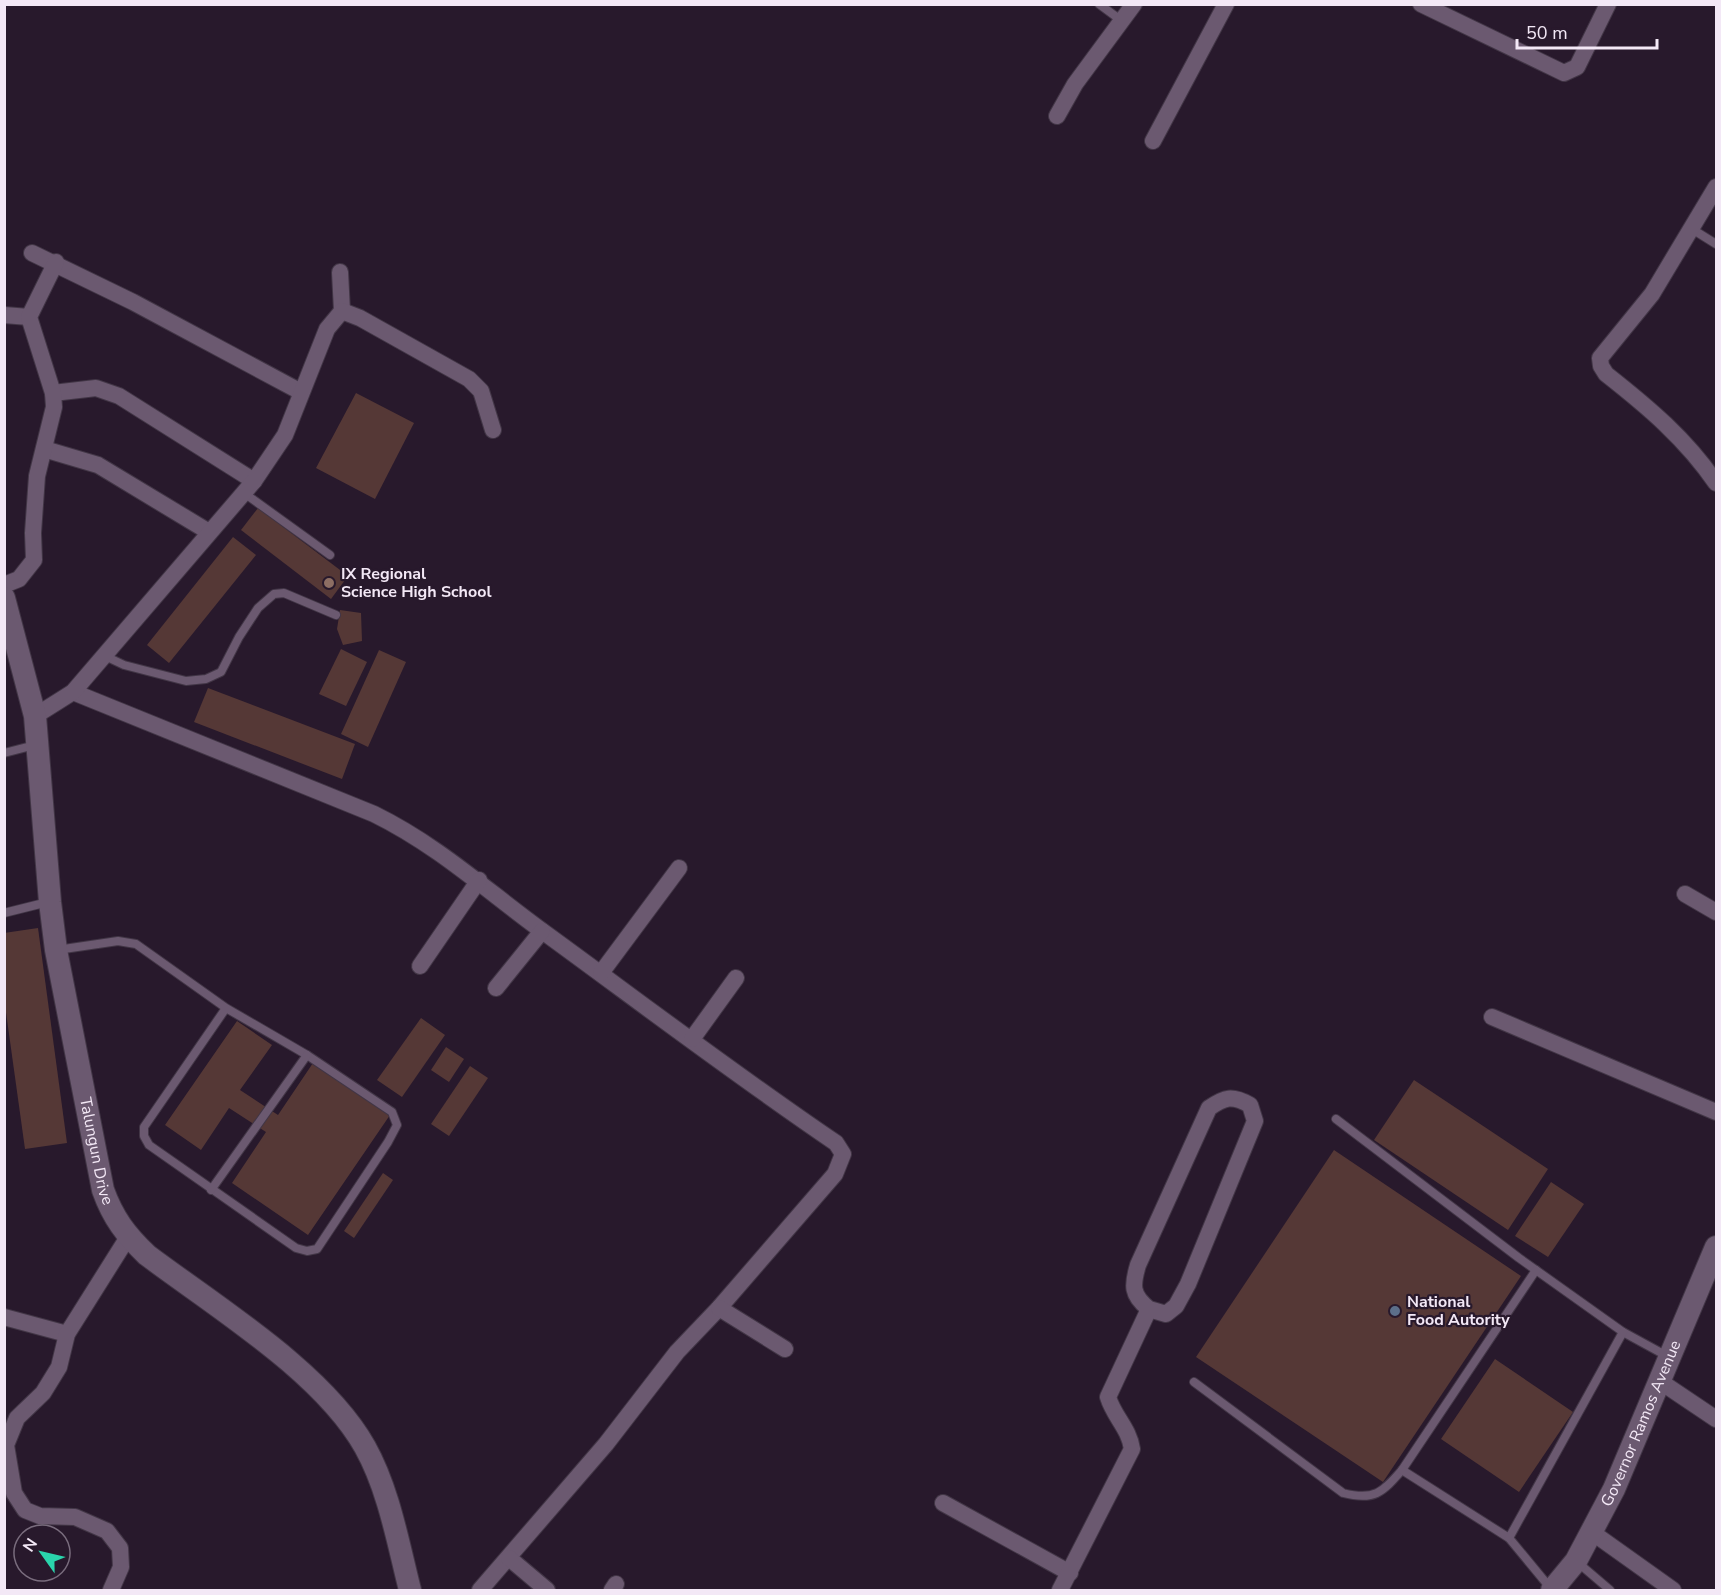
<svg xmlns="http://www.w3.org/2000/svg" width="1721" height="1595" font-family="'Nunito Sans',sans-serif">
	<rect width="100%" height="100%" fill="#28192c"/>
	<!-- building -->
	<g fill="#553836">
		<polygon points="356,393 414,423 375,499 316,468"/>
		<polygon points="258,508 348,576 331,599 241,530"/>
		<polygon points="233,537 256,555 169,663 147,645"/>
		<polygon points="340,610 361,613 362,641 343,645 337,629"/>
		<polygon points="341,649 367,662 346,706 319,694"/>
		<polygon points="379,650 406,662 368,747 341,734"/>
		<polygon points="208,688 355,744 342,779 194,722"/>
		<polygon points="38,928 67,1143 25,1149 4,998 4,933"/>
		<polygon points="421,1018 445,1035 402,1097 377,1080"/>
		<polygon points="237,1021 272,1045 240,1090 278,1115 313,1063 390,1115 308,1235 232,1183 266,1132 229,1108 201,1150 165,1125"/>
		<polygon points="446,1047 464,1059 449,1082 431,1070"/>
		<polygon points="470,1066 488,1078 449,1136 431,1124"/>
		<polygon points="1414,1080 1548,1169 1508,1230 1374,1140"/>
		<polygon points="1334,1150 1521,1276 1383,1482 1196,1357"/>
		<polygon points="383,1173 393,1180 354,1238 344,1231"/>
		<polygon points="1551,1182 1584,1204 1548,1257 1515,1236"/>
		<polygon points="1495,1359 1573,1412 1519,1492 1441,1439"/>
	</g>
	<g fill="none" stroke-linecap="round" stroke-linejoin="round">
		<!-- lane casing -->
		<g stroke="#423646" stroke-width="10">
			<g id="lane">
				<polyline points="1099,4 1122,21"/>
				<polyline points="1692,229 1716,244"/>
				<polyline points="244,493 330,555"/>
				<polyline points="105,656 124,665 186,681 206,679 221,672 239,637 258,608 274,594 284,593 336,615"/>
				<polyline points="4,753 35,745"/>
				<polyline points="4,913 48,902"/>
				<polyline points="57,950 118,941 136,944 226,1008 307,1055 392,1112 397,1125 388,1142 317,1249 307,1251 296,1248 149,1145 144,1136 144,1127 226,1008"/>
				<polyline points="1336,1119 1519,1258 1623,1332 1667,1356"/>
				<polyline points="211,1190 307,1055"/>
				<path d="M1194,1382L1343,1493C1374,1501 1382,1493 1402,1470L1536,1270"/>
				<polyline points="1402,1470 1509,1538 1552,1590"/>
				<polyline points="1509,1538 1623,1332"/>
				<polyline points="1576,1561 1610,1590"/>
			</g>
		</g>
		<!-- street casing -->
		<g stroke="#423646" stroke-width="18">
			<g id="street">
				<polyline points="1421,4 1564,73 1577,67 1608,4"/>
				<polyline points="1057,116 1075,84 1134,4"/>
				<polyline points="1153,141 1226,4"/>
				<path d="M1716,187L1652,294L1600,358L1601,366L1606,374C1648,407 1686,439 1716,483"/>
				<polyline points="32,253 133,302 301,392"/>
				<polyline points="340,272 342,311"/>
				<polyline points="4,315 29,317"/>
				<polyline points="53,393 96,388 119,396 254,481"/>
				<polyline points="44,449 98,465 209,532"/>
				<polyline points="4,585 19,579 34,560 33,533 37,476 54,407 53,393 29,317 56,262"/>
				<path d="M73,692L374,814C439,846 487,891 545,933C641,1003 737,1076 836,1143L843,1154L835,1174L719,1308L677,1352L606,1444L480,1590"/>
				<polyline points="35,716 73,692 254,481 285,435 327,329 342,311 360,318 469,379 481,391 493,430"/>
				<polyline points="1685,894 1716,912"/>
				<polyline points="420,966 479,880"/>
				<polyline points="601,973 679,868"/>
				<polyline points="496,988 542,931"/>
				<polyline points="1492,1017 1716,1112"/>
				<polyline points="692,1039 736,978"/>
				<polyline points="719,1308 785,1349"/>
				<polyline points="4,1317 67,1334"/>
				<polyline points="1661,1382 1716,1419"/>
				<polyline points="943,1503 1070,1573"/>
				<polyline points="1593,1533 1673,1590"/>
				<polyline points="509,1558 547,1590"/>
				<polyline points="111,1590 121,1567 120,1548 107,1531 75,1517 40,1516 25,1510 14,1493 6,1445 17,1418 43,1393 59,1367 67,1334 128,1237"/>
				<polyline points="612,1590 616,1584"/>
				<path d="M1060,1590L1132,1449C1129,1428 1114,1417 1108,1397L1149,1309C1131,1295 1132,1285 1138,1265L1209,1108C1225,1097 1232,1095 1250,1105L1255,1121L1188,1284L1176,1306L1166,1314L1149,1309"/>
			</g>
		</g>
		<!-- secondary casing -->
		<g stroke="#423646" stroke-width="24">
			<g id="secondary">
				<path id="s1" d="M4,598L35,716L50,902L56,950L103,1190C113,1218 126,1235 147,1255C216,1307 323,1372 365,1447C389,1490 398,1543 410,1590"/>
				<path id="s2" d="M1552,1590L1576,1561L1614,1489L1716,1247"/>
			</g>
		</g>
		<!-- lane -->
		<use href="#lane" stroke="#6b5970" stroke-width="8"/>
		<!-- street -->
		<use href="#street" stroke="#6b5970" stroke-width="16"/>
		<!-- secondary -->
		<use href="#secondary" stroke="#6b5970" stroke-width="22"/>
	</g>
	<!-- markers -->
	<circle fill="#8d6e63" stroke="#28192c" stroke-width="2" cx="329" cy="583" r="6"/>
	<circle fill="#5c6f8a" stroke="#28192c" stroke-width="2" cx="1395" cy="1311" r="6"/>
	<g text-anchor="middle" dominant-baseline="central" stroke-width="4.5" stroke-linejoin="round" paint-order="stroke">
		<!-- poi labels -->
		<g font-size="16" font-weight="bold" fill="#f3e8f6" stroke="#28192c" text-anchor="start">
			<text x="341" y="574">IX Regional<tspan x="341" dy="18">Science High School</tspan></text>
			<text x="1407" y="1302">National<tspan x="1407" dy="18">Food Autority</tspan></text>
		</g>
		<!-- street labels -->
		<g font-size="16" fill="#f3e8f6" stroke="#28192c">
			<text stroke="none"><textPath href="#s1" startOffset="562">Talungun Drive</textPath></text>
			<text stroke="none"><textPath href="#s2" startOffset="190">Governor Ramos Avenue</textPath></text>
		</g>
	</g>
	<!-- border -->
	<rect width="1721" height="1595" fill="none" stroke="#f3e8f6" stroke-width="12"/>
	<!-- north arrow -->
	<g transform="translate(42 1553) rotate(304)"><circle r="28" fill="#28192c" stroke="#796c7d" stroke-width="1.5"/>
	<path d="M0-4.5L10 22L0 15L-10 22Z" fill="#2ad5ac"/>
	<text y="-9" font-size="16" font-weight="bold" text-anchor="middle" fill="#f3e8f6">N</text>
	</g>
	<!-- scale -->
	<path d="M1517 39v9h140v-9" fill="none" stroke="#f3e8f6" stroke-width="3"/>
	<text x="1526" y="39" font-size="18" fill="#f3e8f6" stroke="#28192c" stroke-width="4.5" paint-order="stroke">50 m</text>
</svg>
